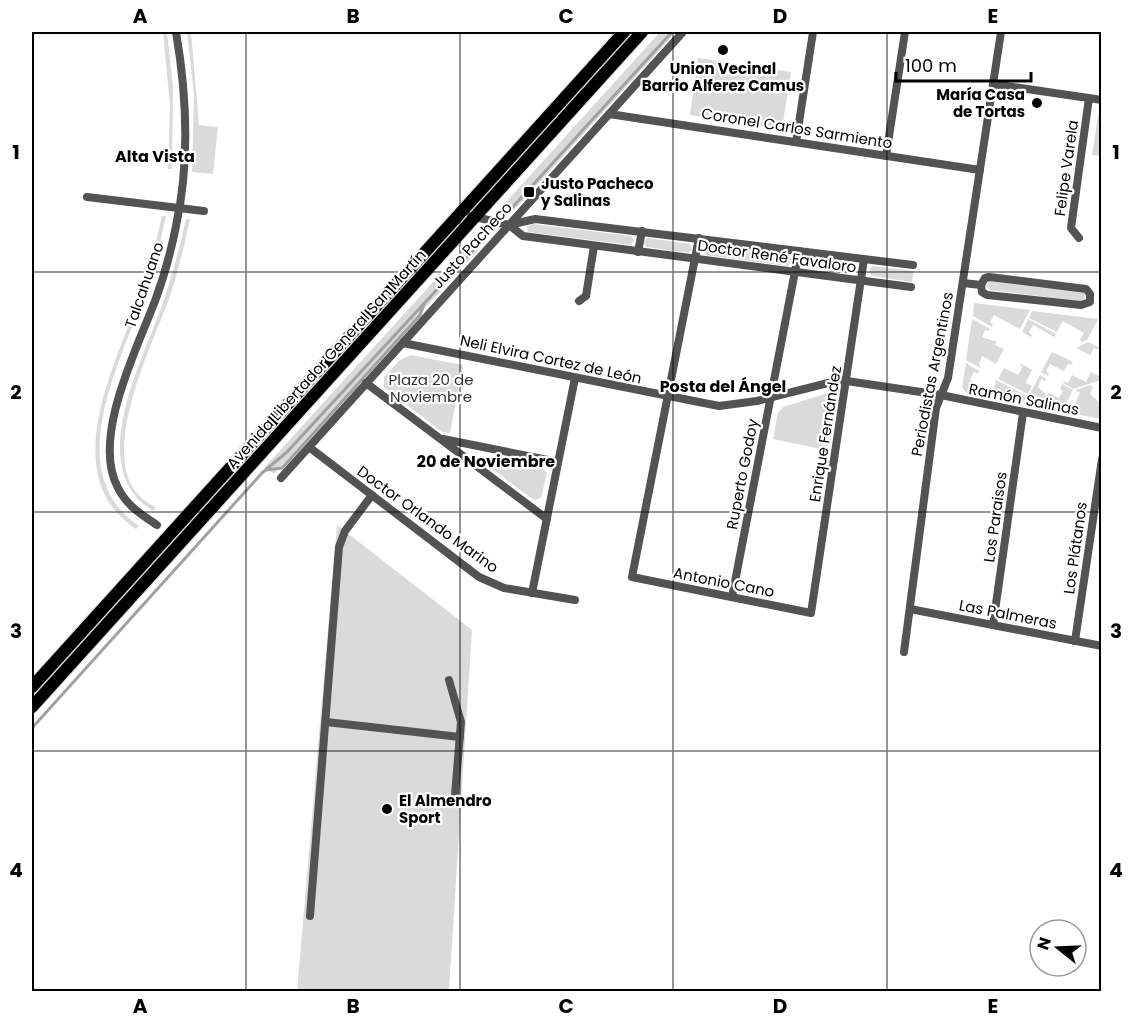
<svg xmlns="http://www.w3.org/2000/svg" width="1133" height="1023" font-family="Poppins,sans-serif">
	<rect width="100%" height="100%" fill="#fff"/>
	<!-- green -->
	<g fill="#dadada">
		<polygon points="163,32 167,32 173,87 172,169 168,169 170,105"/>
		<polygon points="187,32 191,32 199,125 218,127 213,174 192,172 194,95"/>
		<polygon points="630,32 636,32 503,178 500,175"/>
		<polygon points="660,32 676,32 515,209 510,210 505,203"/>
		<polygon points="698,58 791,72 782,129 690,115"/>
		<polygon points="1101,113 1101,156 1092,155 1098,115"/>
		<path d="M162,216H166C160,243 154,270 144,296C120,363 60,473 139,526L136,529C55,476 116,364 140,295C149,269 156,243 162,216Z"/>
		<path d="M186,219H190C184,246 178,273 169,299C152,347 85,477 156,507L153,511C85,470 140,366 160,311C171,281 179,250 186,219Z"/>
		<polygon points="532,224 631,236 634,241 630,245 528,232 527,227"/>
		<polygon points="473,238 479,241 480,248 274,474 265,467"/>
		<polygon points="647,238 690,244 692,249 689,253 646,247 644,243"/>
		<polygon points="707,244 789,255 792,261 788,266 705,255 702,249"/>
		<polygon points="806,257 855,264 857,270 852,274 806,268 803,264"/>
		<polygon points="425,259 428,262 273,433 270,430"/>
		<polygon points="872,266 914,271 912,282 872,276 869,272"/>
		<polygon points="989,281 1084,293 1085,298 1081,301 990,290 986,286"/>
		<polygon points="974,303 1030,310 1020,329 994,315 990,322 993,324 992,327 973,316"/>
		<polygon points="1032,311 1098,319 1087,340 1082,342 1080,340 1084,333 1063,321 1057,332 1029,318"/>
		<polygon points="972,319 990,329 989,331 985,330 982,337 997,342 995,345 1004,349 996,364 982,356 979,364 981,368 966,360"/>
		<polygon points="1028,319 1056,334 1054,337 1033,325 1029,332 1032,335 1031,337 1022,332"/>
		<polygon points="1088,342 1099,347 1098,350 1094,348 1090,355 1076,348"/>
		<polygon points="1052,352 1073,362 1071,365 1068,364 1064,371 1050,364 1046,371 1049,373 1048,376 1041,372"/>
		<polygon points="411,355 463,365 450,433 442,432 384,387 384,377 400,360"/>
		<polygon points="966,363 979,371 978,374 974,372 970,379 977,385 992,391 996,383 994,379 1027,396 1022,404 966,393 962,387"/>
		<polygon points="1020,363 1032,370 1026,383 1032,386 1028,394 998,379 1004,368 1018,375 1022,368"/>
		<polygon points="1091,372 1101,377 1101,380 1073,389 1063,383 1064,381 1068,383 1072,375 1086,382"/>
		<polygon points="1040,375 1046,379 1045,381 1041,379 1038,387 1047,395 1049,393 1059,398 1063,391 1060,389 1062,384 1073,390 1062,411 1024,404"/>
		<polygon points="1090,385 1093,387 1090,394 1101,404 1101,419 1070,413 1080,393 1075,390"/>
		<polygon points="828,393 834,398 826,450 773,439 778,413 783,407"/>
		<polygon points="267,433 270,436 40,689 38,687"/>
		<polygon points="490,456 543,469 547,473 541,498 534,500 485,464 486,457"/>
		<polygon points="337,525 472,630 449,991 297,992"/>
	</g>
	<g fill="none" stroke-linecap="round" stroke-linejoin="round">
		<!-- stream -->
		<g stroke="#a1a1a1" stroke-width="3">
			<polyline points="511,209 672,32"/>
			<polyline points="266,470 282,468 420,315 424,304"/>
			<polyline points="32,728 262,473 287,452 479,244"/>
		</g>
		<!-- primary casing -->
		<g stroke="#dbdbdb" stroke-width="14">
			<g id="primary">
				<polyline points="32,687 624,32"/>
				<polyline points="32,707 642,32"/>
			</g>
		</g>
		<!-- street -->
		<g stroke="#535353" stroke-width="8">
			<polyline points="993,84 1102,100"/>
			<polyline points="609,114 980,170"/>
			<polyline points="796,142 813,32"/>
			<polyline points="886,156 905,32"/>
			<polyline points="87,197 204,211"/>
			<polyline points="471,216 509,225 535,219 913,265"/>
			<polyline points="509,225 523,236 911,287"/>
			<polyline points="699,238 632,577 811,613 864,259"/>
			<polyline points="1079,238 1071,228 1089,98"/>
			<polyline points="638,252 642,231"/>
			<polygon points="989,277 1086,289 1090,294 1090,302 1081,305 987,295 982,292 981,285 985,278"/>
			<polyline points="963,283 981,285"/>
			<polyline points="579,301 586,296 594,246"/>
			<polyline points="403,343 719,406 757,401 840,380 941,395 1102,428"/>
			<polyline points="366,383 547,519"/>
			<polyline points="443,439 558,462"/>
			<polyline points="309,447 479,577 504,588 575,600"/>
			<polyline points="281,478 683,32"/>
			<path d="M157,525C142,515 127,506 118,488C91,438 137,349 155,301C164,277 171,251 176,226C190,162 187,96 176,32"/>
			<polyline points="532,593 575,378"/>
			<polyline points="732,597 799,251"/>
			<polyline points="910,609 1102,646"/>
			<polyline points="993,625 1023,413"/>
			<polyline points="1075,641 1102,459"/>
			<polyline points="904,652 936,408 948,378 1001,32"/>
			<polyline points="449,680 461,722 455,795"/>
			<polyline points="326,722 460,737"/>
			<polyline points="310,916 339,547 345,531 372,495"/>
		</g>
		<!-- primary -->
		<use href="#primary" stroke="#000" stroke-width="12"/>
	</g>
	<!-- grid -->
	<path fill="none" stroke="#000" stroke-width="1.5" stroke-opacity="0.55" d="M246,32V992M460,32V992M673,32V992M887,32V992M32,272H1102M32,512H1102M32,751H1102"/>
	<!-- markers -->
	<g fill="#000" stroke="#fff" stroke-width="2">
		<circle cx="723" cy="50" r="6"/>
		<circle cx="1037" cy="103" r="6"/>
		<rect x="523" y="186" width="12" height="12" rx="3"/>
		<circle cx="387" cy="809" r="6"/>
	</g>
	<g text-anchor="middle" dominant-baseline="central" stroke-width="4.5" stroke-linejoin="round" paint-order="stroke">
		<!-- poi labels -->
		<g font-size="15" font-weight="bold" fill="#000" stroke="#fff" text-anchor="start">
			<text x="723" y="68" text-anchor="middle">Union Vecinal<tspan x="723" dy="17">Barrio Alferez Camus</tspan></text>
			<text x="1025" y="94" text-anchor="end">María Casa<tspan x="1025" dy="17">de Tortas</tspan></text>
			<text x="541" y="183">Justo Pacheco<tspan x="541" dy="17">y Salinas</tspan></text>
			<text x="399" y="800">El Almendro<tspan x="399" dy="17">Sport</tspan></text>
		</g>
		<!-- street labels -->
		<g font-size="15" fill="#000" stroke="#fff">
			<text transform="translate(797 128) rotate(9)">Coronel Carlos Sarmiento</text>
			<text transform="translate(1066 168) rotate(-82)">Felipe Varela</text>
			<text transform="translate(472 245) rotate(-48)">Justo Pacheco</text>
			<text transform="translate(777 256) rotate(8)">Doctor René Favaloro</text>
			<text transform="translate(144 285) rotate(-71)">Talcahuano</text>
			<text transform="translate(326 359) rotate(-48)">Avenida Libertador General San Martín</text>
			<text transform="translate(551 359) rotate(12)">Neli Elvira Cortez de León</text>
			<text transform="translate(932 374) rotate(-79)">Periodistas Argentinos</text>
			<text transform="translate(1024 399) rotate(11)">Ramón Salinas</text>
			<text transform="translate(825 434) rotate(-81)">Enrique Fernández</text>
			<text transform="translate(742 474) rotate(-79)">Ruperto Godoy</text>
			<text transform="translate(995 517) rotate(-82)">Los Paraisos</text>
			<text transform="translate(428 519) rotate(36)">Doctor Orlando Marino</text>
			<text transform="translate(1075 548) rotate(-82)">Los Plátanos</text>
			<text transform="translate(724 582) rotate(11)">Antonio Cano</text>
			<text transform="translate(1008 614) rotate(11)">Las Palmeras</text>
		</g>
		<!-- park labels -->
		<g font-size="15" fill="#313131" stroke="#fff">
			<text x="431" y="379">Plaza 20 de<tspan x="431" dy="17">Noviembre</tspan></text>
		</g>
		<!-- neighbourhood labels -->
		<g font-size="16" font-weight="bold" fill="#000" stroke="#fff">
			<text x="155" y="156">Alta Vista</text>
			<text x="723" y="386">Posta del Ángel</text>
			<text x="486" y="461">20 de Noviembre</text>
		</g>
	</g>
	<!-- border -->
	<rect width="1133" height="1023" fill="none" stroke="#ffffff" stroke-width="66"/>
	<!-- north arrow -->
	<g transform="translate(1058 948) rotate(288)"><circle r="28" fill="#ffffff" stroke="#999999" stroke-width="1.5"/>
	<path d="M0-4.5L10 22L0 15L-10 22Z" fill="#000000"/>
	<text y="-9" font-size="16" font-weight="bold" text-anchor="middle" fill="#000000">N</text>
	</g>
	<!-- scale -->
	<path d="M896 72v9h135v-9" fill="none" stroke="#000000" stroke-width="3"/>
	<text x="905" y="72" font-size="18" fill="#000000" stroke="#ffffff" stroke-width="4.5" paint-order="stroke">100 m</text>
	<rect x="33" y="33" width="1067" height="957" fill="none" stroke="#000" stroke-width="2"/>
	<g font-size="20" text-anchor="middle" font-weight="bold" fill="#000">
		<text x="140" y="23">A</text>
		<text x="353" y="23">B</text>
		<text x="566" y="23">C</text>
		<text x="780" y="23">D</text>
		<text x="993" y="23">E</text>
		<text x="16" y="159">1</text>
		<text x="1116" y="159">1</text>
		<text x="16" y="399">2</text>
		<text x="1116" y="399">2</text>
		<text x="16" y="638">3</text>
		<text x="1116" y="638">3</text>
		<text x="16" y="877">4</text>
		<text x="1116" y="877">4</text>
		<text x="140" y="1013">A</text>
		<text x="353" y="1013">B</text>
		<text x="566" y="1013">C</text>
		<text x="780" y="1013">D</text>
		<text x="993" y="1013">E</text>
	</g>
</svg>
